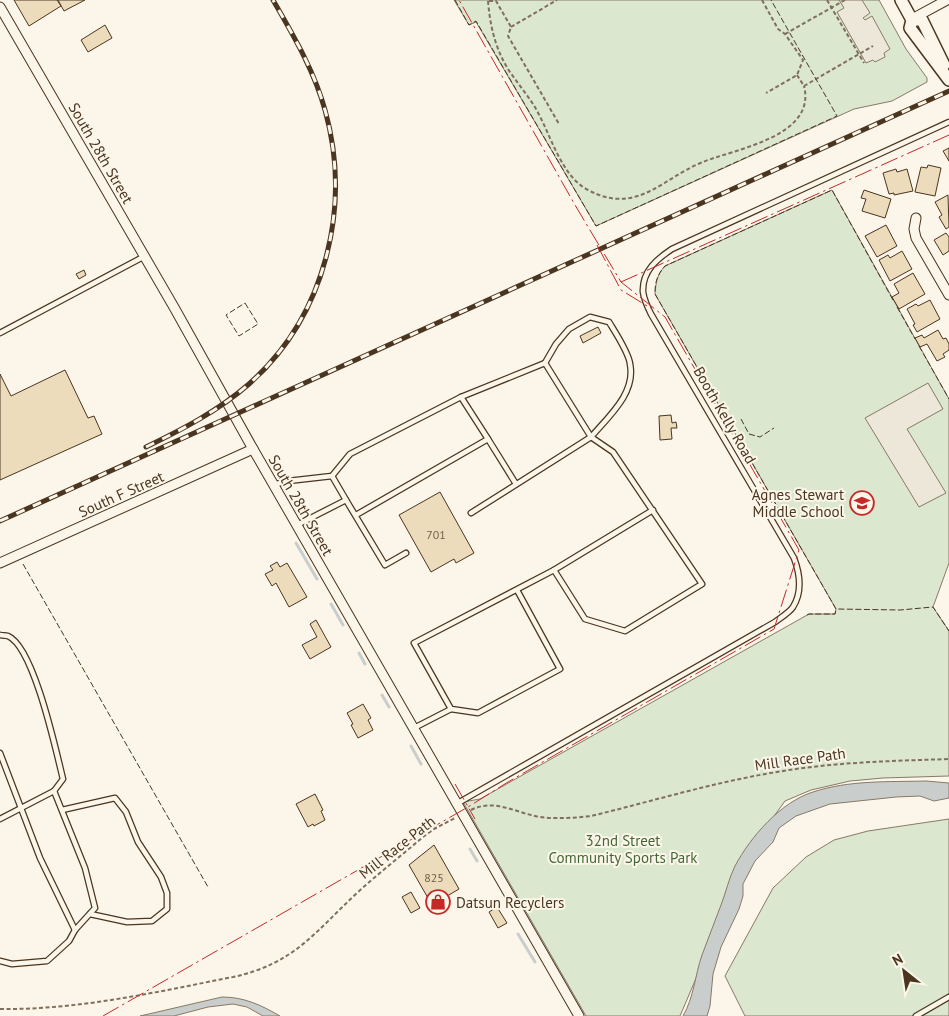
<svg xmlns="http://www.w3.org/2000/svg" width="949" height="1016" font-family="'PT Sans',sans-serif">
	<rect width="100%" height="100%" fill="#fbf6e9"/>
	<!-- green -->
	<g fill="#dce7d0" stroke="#887966">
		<polygon points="454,0 879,0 906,49 927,78 927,82 892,101 854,109 596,226 476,22 469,25"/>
		<path d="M832,190L949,399V563L933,607L949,631V776L883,778L850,781L811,790L785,801L737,867L697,976L680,1016H586L463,802L480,799L809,614H835L836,609L655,294C656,282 657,275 665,266Z"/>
		<polygon points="949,819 949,1016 745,1016 725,976 773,888 806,857 834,840 868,831"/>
	</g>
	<!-- parking -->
	<g fill="#ede7d9" stroke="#887966">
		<polygon points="839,0 862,0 870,13 863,18 865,20 872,16 890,49 884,53 885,57 875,62 873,60 866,63 837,12 844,8"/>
		<polygon points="928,383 943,409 907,429 946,493 919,507 865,418"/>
	</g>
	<!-- water -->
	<g fill="#c9cecd" stroke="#887966">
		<path d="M926,781L949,783V798L934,801L920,796L896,797L830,804L796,816L779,828L773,842L755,861L743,884V896L739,909L721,947L713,974L710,1006L707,1016H683C694,997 695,975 702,955C708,938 715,922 721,905C726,892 729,878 735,866C751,836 781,802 813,792C849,780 889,782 926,781Z"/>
		<path d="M222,997C244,997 261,1005 280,1016H263L247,1007L233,1004L208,1007L174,1016H140Z"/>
	</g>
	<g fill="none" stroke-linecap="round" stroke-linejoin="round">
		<!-- stream -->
		<g stroke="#c9cecd" stroke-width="3">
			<polyline points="296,543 317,579"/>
			<polyline points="331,604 343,625"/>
			<polyline points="359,653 365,664"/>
			<polyline points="382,695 389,707"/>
			<polyline points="411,746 421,764"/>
			<polyline points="470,849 477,861"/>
			<polyline points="518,934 535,962"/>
		</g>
	</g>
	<!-- building -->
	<g fill="#ecdcbc" stroke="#4a3520">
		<polygon points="14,0 57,0 61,6 29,26"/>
		<polygon points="58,0 85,0 64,11"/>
		<polygon points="105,25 112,38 88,52 81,40"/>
		<polygon points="949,148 949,161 943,151"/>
		<polygon points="928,165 941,168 935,196 915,192 921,167 927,168"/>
		<polygon points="896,169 897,172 907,169 913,191 894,195 894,193 889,194 883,173"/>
		<polygon points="864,190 891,199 885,218 862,211 866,199 861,198"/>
		<polygon points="948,195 949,227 946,229 939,217 942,215 935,202"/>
		<polygon points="886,225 897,246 877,257 865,236"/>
		<polygon points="946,233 949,237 949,251 943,255 934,240"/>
		<polygon points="902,251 912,269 890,281 879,260 888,255 890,258"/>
		<polygon points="84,270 86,275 79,279 76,274"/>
		<polygon points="913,273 925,294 899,309 892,297 899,293 894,284"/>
		<polygon points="930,300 940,319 917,332 913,325 915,324 907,309 916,304 918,306"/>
		<polygon points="598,327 601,333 583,343 580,336"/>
		<polygon points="938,330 943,339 946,338 949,344 949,350 943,354 945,357 937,361 927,344 920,347 915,338 922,335 924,338"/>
		<polygon points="65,370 88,418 94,416 102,434 0,480 0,374 11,396"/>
		<polygon points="671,415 672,423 676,422 677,428 671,428 672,439 660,440 659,416"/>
		<polygon points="440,492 474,553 456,563 454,559 431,572 399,515"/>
		<polygon points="277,562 280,567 287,563 307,597 289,607 276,583 272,586 265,574 273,570 270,566"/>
		<polygon points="316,620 331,647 310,659 302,645 317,637 310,624"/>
		<polygon points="363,704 371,718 368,720 373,730 358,738 351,725 353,724 347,713"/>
		<polygon points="315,794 323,810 321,811 325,820 314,826 313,824 308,827 296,804"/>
		<polygon points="434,845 459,889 432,905 409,865"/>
		<polygon points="411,892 420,908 411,913 402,897"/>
		<polygon points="497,907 507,923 498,928 489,912"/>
	</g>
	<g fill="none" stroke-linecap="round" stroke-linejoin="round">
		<!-- service casing -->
		<g stroke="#4a3520" stroke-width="7">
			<g id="service">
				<polyline points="0,333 145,256"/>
				<path d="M545,363L556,344L569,329L590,317L609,322C615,332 629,353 630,364C636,393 609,416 591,437L613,452L702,584L625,631L585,619L554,570L653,510"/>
				<polyline points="488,439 516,484"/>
				<polyline points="332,476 346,500"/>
				<polyline points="273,485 288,481 332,476 350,454 461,397 545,363 591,437 471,513"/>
				<polyline points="356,515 488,439 461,397"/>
				<polyline points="297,525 346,500 385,565 406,553"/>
				<polyline points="517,590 560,669 478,713 451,709 414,643 554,570"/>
				<path d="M0,635C3,636 5,635 8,636C34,647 56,751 63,779L54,791L0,819"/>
				<polyline points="414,728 451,709"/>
				<polyline points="0,753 40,858 75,930"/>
				<path d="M458,803L775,622C780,618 789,613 793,607C803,591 800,574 794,558L651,314C648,308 644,299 643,292C642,271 657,259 672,249L949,122"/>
				<polyline points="62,810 115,798 126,812 138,842 161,877 167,893 167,909 152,921 127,922 90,914"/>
				<polyline points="0,961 12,964 47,961 69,941 75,930 95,908 85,868 54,791"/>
				<polyline points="916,1016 949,997"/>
			</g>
		</g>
		<!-- minor casing -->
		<g stroke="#4a3520" stroke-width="11">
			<g id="minor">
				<polyline points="0,7 175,309 253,449 579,1016"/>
				<polyline points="912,19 947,0"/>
				<polyline points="916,218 914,229 916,238 949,295"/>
				<polyline points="0,563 253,449"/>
			</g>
		</g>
		<!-- tertiary casing -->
		<g stroke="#4a3520" stroke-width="14">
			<g id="tertiary">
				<polyline points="901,0 912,20 910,28 949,80"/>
				<polyline points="912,20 922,20 944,65"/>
			</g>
		</g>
		<!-- path -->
		<g stroke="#7f6f5c" stroke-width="2" stroke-dasharray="4 2.5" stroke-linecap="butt">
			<polyline points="762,0 778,29 785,34 803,60 797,75 766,93"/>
			<polyline points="827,0 864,63"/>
			<path d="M488,1C490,25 495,48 508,69C517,83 528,95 536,109C551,135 561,176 588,190C637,216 662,178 703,162C734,149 817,137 804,86"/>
			<polyline points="489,1 496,1 511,27 508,36 559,124"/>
			<polyline points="511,27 557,0"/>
			<polyline points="785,34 845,0"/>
			<polyline points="797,75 804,86 873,46"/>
			<path d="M471,810C494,798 516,813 540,817C557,819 574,818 591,816C653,801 715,782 777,772C834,762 892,761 949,759"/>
			<path d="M0,1009C79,1010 156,992 233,977C294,964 315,932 358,892C379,873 402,855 423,837L434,829L455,818"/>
		</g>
		<!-- service -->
		<use href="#service" stroke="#fbf6e9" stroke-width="4.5"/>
		<!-- minor -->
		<use href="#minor" stroke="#fbf6e9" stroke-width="9"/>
		<!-- tertiary -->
		<use href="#tertiary" stroke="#fbf6e9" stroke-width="11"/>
		<!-- rail casing -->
		<g stroke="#4a3520" stroke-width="5">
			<g id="rail">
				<path d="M146,447C183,429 218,411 249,384C326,316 352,206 325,110C314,70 293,35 273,0"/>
				<polyline points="0,521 949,91"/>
			</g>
		</g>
		<!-- rail -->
		<use href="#rail" stroke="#fbf6e9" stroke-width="3" stroke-dasharray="9" stroke-linecap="butt"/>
		<!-- fence -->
		<g stroke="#4a3520" stroke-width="1" stroke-dasharray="6 2.5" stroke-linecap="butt">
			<polyline points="455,0 469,25 476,21 596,226 837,116 771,0"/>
			<path d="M893,300L832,190L665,266C657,275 655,282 655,294L836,609L900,610L933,607L949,631"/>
			<polygon points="245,303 258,324 239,336 226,315"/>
			<polyline points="897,307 915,339"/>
			<polyline points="919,346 949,399"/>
			<polyline points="741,419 749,434 760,437 774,428"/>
			<polyline points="23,564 208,887"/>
			<polyline points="807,615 809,614 835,614 836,609"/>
		</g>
		<!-- power -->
		<g stroke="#c62828" stroke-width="1" stroke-dasharray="18 4 2.5 4" stroke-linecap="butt">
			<polyline points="597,245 621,290 652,309"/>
			<polyline points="621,282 949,135"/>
			<polyline points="455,784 475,819"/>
			<polyline points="103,1016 468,807 508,782 774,629 799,550 665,317 621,282 575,205 459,0"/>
		</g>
	</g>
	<!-- icons -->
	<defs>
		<g id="school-ring" transform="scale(1.25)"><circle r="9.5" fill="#fbf6e9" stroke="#c62828" stroke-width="1.5"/><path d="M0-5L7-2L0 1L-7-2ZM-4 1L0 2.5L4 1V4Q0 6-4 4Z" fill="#c62828"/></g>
		<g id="shop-ring" transform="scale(1.25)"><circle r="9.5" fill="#fbf6e9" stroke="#c62828" stroke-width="1.5"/><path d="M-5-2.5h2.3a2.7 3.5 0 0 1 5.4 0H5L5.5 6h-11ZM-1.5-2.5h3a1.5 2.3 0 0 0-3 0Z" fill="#c62828"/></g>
	</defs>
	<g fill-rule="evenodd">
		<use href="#school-ring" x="862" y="503"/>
		<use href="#shop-ring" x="438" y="902"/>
	</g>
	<g text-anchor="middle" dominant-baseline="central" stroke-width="4" stroke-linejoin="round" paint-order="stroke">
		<!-- number labels -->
		<g font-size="12" fill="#725f47">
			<text x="436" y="534">701</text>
			<text x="434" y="877">825</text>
		</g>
		<!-- street labels -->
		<g font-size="15" fill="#4a3520" stroke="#fbf6e9">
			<text transform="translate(101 153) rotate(60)">South 28th Street</text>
			<text transform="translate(725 415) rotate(60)">Booth Kelly Road</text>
			<text transform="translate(121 494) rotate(-24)">South F Street</text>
			<text transform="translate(301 505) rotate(60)">South 28th Street</text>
			<text transform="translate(800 759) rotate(-8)">Mill Race Path</text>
			<text transform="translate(397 847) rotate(-38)">Mill Race Path</text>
		</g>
		<!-- poi labels -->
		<g font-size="15" fill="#4a3520" stroke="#fbf6e9" text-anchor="end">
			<text x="844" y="494">Agnes Stewart<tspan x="844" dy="17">Middle School</tspan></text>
			<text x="456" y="902" text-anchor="start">Datsun Recyclers</text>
		</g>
		<!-- park labels -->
		<g font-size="15" fill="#436837" stroke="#fbf6e9">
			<text x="623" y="840">32nd Street<tspan x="623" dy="17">Community Sports Park</tspan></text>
		</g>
	</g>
	<!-- north arrow -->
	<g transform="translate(904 971) rotate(330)" stroke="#fbf6e9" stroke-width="4" paint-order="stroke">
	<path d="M0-4L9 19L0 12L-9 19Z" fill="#4a3520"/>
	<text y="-8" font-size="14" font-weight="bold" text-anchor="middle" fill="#4a3520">N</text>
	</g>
</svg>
